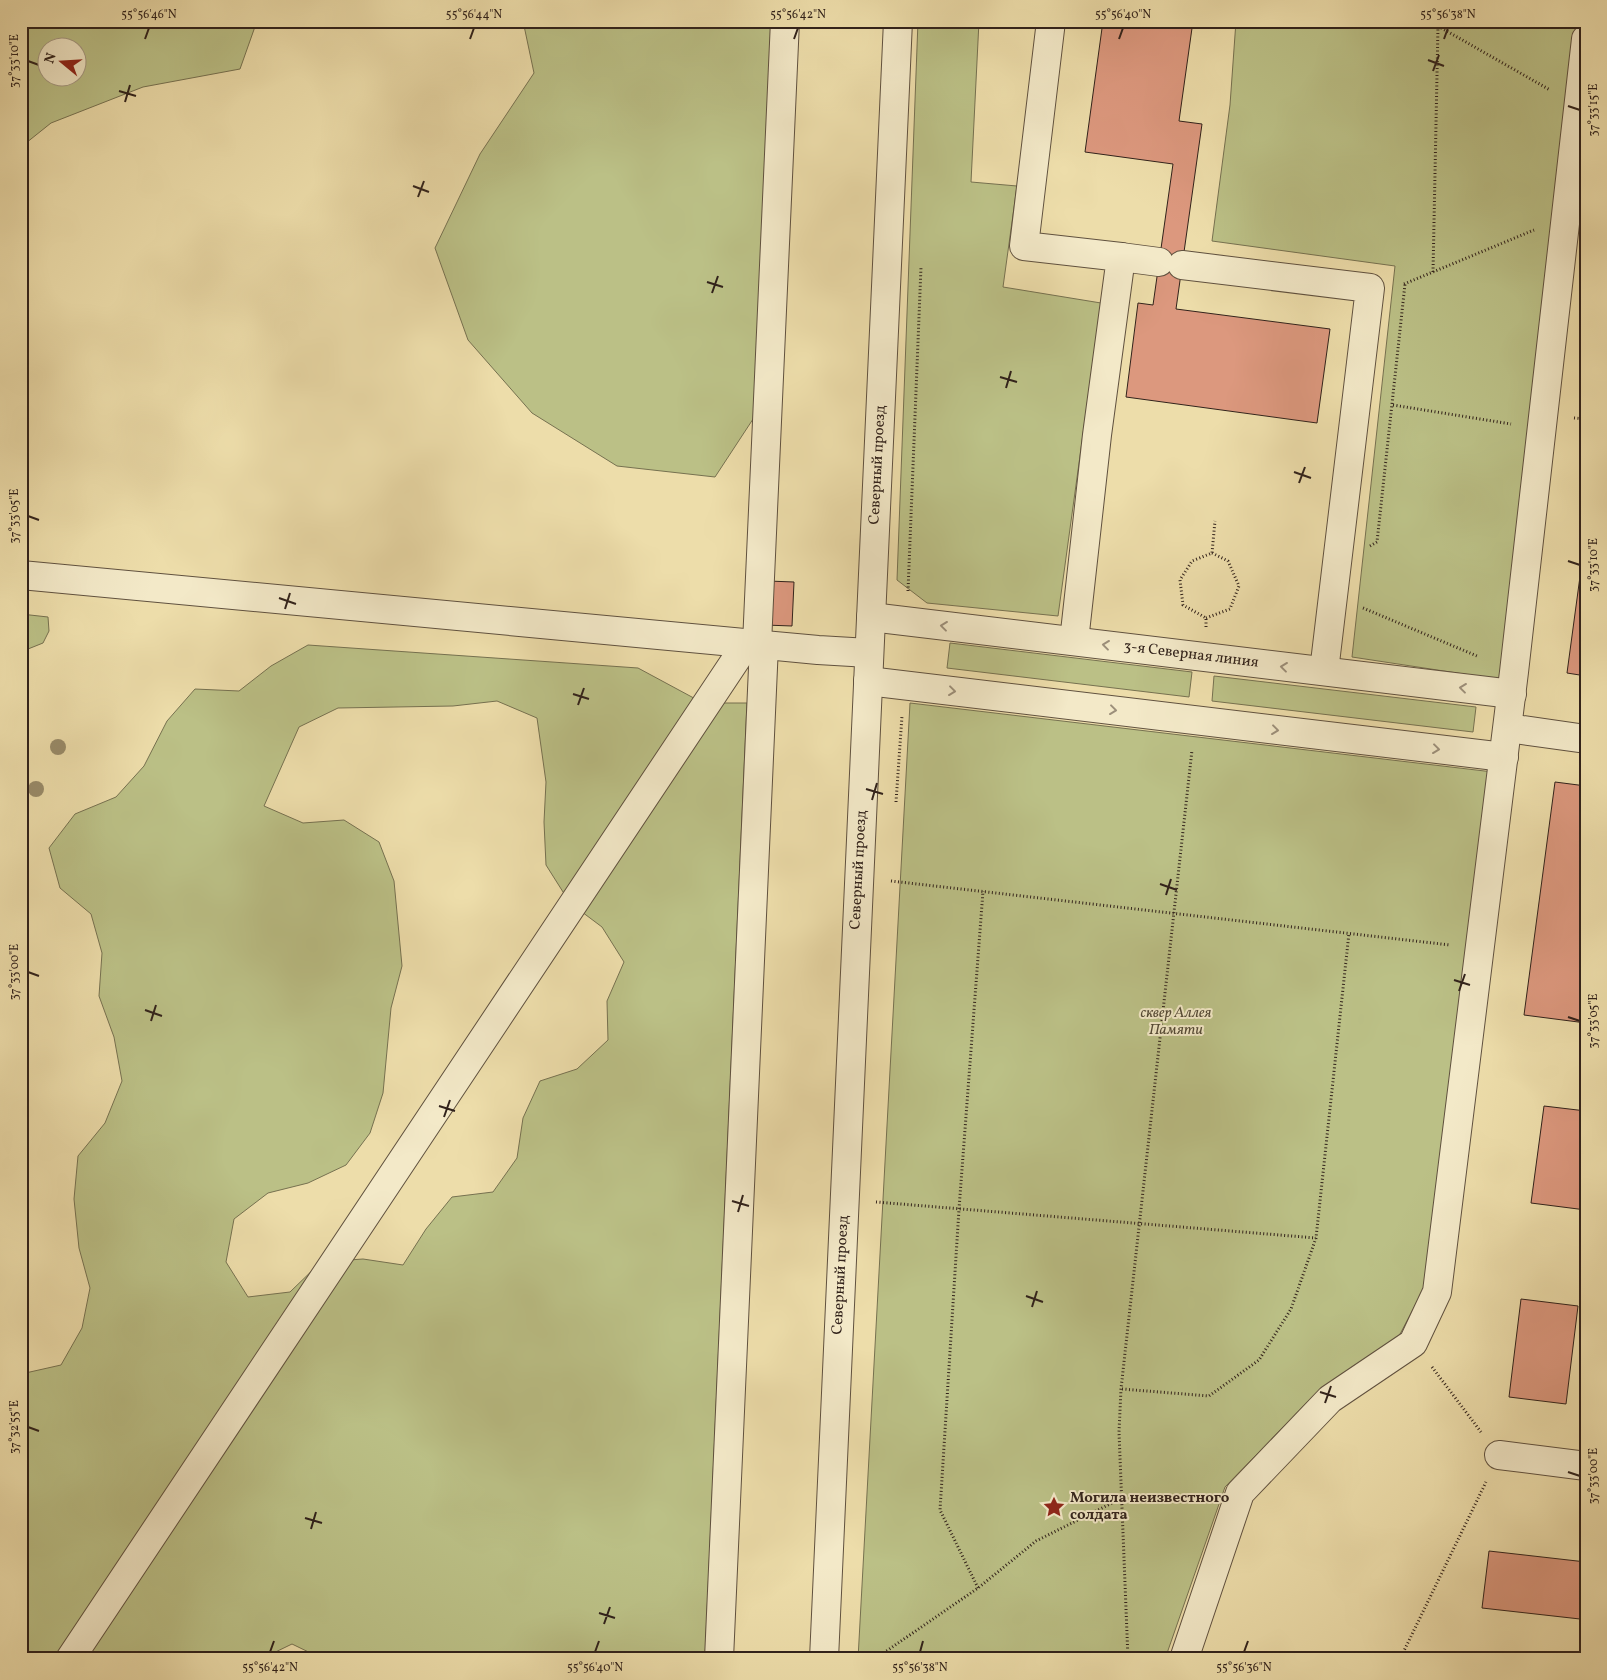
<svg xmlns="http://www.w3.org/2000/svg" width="1607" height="1680" font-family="Vollkorn,serif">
	<rect width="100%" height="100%" fill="#edddaa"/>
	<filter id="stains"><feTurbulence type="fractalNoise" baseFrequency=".004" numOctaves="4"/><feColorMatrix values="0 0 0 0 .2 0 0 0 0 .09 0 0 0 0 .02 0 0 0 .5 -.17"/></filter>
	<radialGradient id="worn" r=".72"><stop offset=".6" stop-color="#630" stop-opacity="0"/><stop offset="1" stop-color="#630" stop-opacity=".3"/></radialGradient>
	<!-- green -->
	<g fill="#bbc086" stroke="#767150" fill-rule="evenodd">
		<path d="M21,21H257L240,69L143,87L51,123L21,147ZM48,48H78V78H48Z"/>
		<polygon points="523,21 772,21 757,413 715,477 617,466 532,413 468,340 435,248 480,154 534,73"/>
		<polygon points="918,21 979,21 971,182 1017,186 1003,287 1101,303 1058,616 927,603 897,580"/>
		<polygon points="1236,21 1579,21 1503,680 1352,657 1395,266 1212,241 1230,105"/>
		<polygon points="21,614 48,617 49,631 43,643 23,651"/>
		<polygon points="950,643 1192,672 1189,697 947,668"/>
		<path d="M308,645L638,668L703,703H747L705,1659H323L292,1644L261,1659H21V1374L61,1365L82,1328L90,1288L79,1248L74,1199L78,1156L105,1123L122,1081L114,1037L99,996L102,953L91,914L60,888L49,848L75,814L116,797L144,766L167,721L195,689L239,691L271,666ZM497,701L537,718L546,782L544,822L546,865L570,903L602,927L624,962L607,1001L608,1040L577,1069L540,1081L523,1118L517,1158L493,1192L452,1197L426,1229L403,1265L363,1259L321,1262L290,1292L248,1297L226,1262L234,1219L268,1193L308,1183L346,1165L370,1133L383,1093L391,1008L402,966L394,881L379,842L344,820L303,823L264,806L299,727L338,708L453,706Z"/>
		<polygon points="1214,676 1476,707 1473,732 1212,701"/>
		<polygon points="910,703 1493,772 1429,1279 1399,1336 1320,1389 1225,1487 1165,1659 858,1659"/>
	</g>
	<!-- building -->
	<g fill="#dc987e" stroke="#31221b">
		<polygon points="1103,21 1193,21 1179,121 1202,124 1176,309 1330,329 1317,423 1126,397 1138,303 1153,305 1173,164 1085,152"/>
		<polygon points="1586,532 1586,676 1567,673"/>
		<polygon points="768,581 794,582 792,626 765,625"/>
		<polygon points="1555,782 1586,786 1586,1023 1524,1015"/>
		<polygon points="1544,1106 1586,1111 1586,1210 1531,1203"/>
		<polygon points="1521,1299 1578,1306 1566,1404 1509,1397"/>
		<polygon points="1489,1551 1586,1562 1580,1619 1482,1608"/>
	</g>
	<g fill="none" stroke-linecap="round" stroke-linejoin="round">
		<!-- minor casing -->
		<g stroke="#60513f" stroke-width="30">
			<g id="minor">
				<polyline points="1051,21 1024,246 1121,257 1097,435 1074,641"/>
				<polyline points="1121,257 1159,262"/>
				<polyline points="1182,265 1370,288 1324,671"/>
				<polyline points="21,575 818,650 869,653"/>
				<polyline points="871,617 1512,694"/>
				<polyline points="757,644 785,21"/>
				<polyline points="868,681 1504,757"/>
				<polyline points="1508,728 1586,739"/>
				<polyline points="1499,1455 1586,1466"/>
				<polyline points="70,1659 747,643"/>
				<polyline points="719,1659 764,645"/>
				<polyline points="824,1659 898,21"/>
				<polyline points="1184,1659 1240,1493 1330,1399 1413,1343 1437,1292 1514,672 1586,39"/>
			</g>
		</g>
		<!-- path -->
		<g stroke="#31221b" stroke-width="3" stroke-dasharray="1 2.5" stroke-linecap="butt">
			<polyline points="1429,21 1550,90"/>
			<polyline points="1433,272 1438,26"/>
			<polyline points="1404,284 1534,230"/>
			<polyline points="1393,405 1511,424"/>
			<polyline points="1574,418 1586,419"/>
			<polyline points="1370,546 1377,542 1405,284"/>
			<polyline points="908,591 921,267"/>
			<polyline points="1363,608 1477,656"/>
			<polyline points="1206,618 1230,609 1239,586 1228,561 1212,553"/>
			<polyline points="1206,627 1206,618 1183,605 1180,580 1192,561 1212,553 1215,521"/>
			<polyline points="896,802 902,716"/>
			<polyline points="891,881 1450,945"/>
			<polyline points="876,1202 1316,1238"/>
			<polyline points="1432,1367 1481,1432"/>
			<polyline points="1122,1389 1209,1396 1259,1360 1291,1309 1316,1238 1349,933"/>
			<polyline points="978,1588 940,1510 959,1209 983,891"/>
			<polyline points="875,1659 978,1588 1036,1541 1122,1498"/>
			<polyline points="1128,1659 1119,1432 1121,1389 1192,750"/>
			<polyline points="1400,1659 1486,1482"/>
		</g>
		<!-- minor -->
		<use href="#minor" stroke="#f3e9c8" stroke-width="28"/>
	</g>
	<!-- trees -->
	<g fill="#998c6a">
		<circle cx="58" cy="747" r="8"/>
		<circle cx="36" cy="789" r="8"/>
	</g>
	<!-- one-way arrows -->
	<defs><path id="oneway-chevron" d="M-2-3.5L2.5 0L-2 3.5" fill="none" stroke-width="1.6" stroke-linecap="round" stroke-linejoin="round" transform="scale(1.25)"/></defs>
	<g stroke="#9c8f7a">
		<use href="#oneway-chevron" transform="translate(944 626) rotate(-173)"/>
		<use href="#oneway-chevron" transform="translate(1106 645) rotate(-173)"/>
		<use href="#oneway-chevron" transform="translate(1284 667) rotate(-173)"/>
		<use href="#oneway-chevron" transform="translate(1463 688) rotate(-173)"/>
		<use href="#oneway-chevron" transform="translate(952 691) rotate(7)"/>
		<use href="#oneway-chevron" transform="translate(1113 710) rotate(7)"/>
		<use href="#oneway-chevron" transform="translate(1275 730) rotate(7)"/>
		<use href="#oneway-chevron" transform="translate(1436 749) rotate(7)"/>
	</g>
	<!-- ticks -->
	<path fill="none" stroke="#31221b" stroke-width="2" d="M145,39L149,28M470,39L474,28M794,39L798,28M1119,39L1123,28M1444,39L1448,28M1428,60L1444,66M28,61L39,65M1433,71L1439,55M119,91L136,96M125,102L130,85M1568,106L1580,110M413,186L429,192M418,197L424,181M707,282L723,287M712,293L718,276M1000,377L1017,382M1006,388L1011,371M1294,472L1311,478M1299,483L1305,467M28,516L39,520M1568,561L1580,565M279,598L296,604M285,609L290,593M573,694L589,699M578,705L584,688M866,789L883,794M872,800L877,783M1160,884L1177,890M1166,895L1171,879M28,972L39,976M1454,980L1470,985M1459,991L1465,974M145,1010L162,1016M1568,1017L1580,1021M151,1021L156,1005M439,1106L455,1111M444,1117L450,1100M732,1201L749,1206M738,1212L743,1195M1026,1296L1043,1302M1032,1307L1037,1291M1320,1392L1336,1397M1325,1403L1331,1386M28,1427L39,1431M1568,1472L1580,1476M305,1518L322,1523M311,1529L316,1512M599,1613L615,1618M604,1624L610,1607M270,1652L274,1641M595,1652L599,1641M920,1652L923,1641M1244,1652L1248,1641"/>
	<!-- icons -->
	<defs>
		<g id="sight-bare" transform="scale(1.725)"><path d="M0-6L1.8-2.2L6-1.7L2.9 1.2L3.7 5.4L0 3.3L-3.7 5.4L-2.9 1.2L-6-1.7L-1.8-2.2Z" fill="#8f2418" stroke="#f3e9c8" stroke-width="2.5" paint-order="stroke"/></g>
	</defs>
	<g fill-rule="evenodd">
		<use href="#sight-bare" x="1054" y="1507"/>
	</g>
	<g text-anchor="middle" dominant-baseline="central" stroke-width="4" stroke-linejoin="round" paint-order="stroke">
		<!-- street labels -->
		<g font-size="15" fill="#31221b" stroke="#f3e9c8">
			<text transform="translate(878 465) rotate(-87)">Северный проезд</text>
			<text transform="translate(1191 655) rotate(7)">3-я Северная линия</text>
			<text transform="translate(859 870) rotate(-87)">Северный проезд</text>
			<text transform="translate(841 1275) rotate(-87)">Северный проезд</text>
		</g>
		<!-- park labels -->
		<g font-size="15" font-style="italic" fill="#544a36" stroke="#f3e9c8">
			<text x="1176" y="1013">сквер Аллея<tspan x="1176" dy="17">Памяти</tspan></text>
		</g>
		<!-- poi labels -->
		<g font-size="15" font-weight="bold" fill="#31221b" stroke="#f3e9c8" text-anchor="start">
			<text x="1070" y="1498">Могила неизвестного<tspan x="1070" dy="17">солдата</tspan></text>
		</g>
	</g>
	<!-- margin -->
	<rect width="1607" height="1680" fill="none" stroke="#edddaa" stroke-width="55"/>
	<!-- north arrow -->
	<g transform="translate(62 62) rotate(288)"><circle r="24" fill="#f3e9c8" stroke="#a59983"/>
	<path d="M0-4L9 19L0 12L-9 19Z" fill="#8f2418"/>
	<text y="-8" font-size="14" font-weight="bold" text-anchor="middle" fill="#31221b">N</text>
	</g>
	<rect x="28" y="28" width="1552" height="1624" fill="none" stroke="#31221b" stroke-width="2"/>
	<g font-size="12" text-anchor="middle" fill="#31221b">
		<text x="149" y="18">55°56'46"N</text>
		<text x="474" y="18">55°56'44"N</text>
		<text x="798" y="18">55°56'42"N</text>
		<text x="1123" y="18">55°56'40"N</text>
		<text x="1448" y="18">55°56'38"N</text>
		<text transform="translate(14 61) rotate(-90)" y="4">37°33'10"E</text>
		<text transform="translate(1593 110) rotate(-90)" y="4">37°33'15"E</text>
		<text transform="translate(14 516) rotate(-90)" y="4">37°33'05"E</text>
		<text transform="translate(1593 565) rotate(-90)" y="4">37°33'10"E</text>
		<text transform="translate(14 972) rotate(-90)" y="4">37°33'00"E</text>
		<text transform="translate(1593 1021) rotate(-90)" y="4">37°33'05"E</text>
		<text transform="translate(14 1427) rotate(-90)" y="4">37°32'55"E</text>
		<text transform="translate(1593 1476) rotate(-90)" y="4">37°33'00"E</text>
		<text x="270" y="1671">55°56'42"N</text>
		<text x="595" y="1671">55°56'40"N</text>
		<text x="920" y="1671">55°56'38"N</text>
		<text x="1244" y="1671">55°56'36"N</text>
	</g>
	<rect width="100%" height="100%" filter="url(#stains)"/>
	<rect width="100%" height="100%" fill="url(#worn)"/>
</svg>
